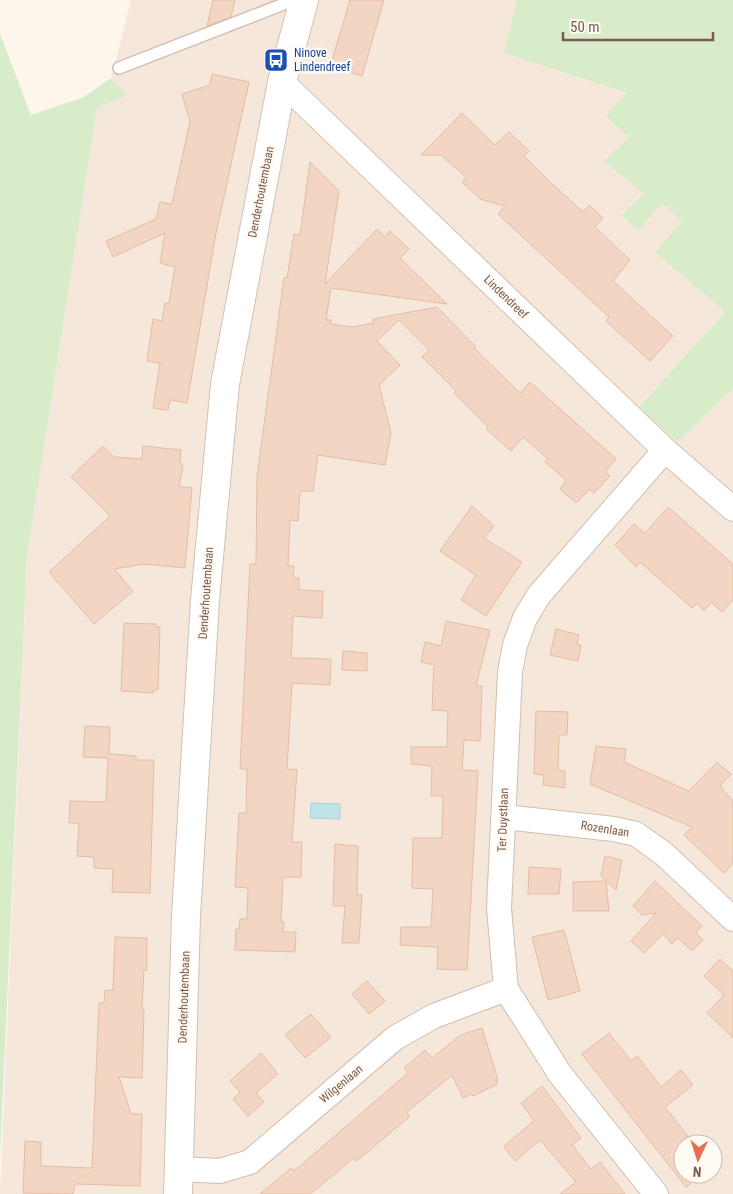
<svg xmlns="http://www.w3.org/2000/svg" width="733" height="1194" font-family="'Roboto Condensed',sans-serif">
	<rect width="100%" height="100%" fill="#fdf6ec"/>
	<!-- residential -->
	<path fill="#f5e8da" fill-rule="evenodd" d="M131,0H517L505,53L627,93L629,138L645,194L621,215L662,203L682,222L656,252L725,312L638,408L678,442L733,389V1194H0L27,556L97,108L128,95L111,78ZM683,1144H713V1174H683Z"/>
	<!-- green -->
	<g fill="#d8ecc9">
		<polygon points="517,0 733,0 733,389 678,442 638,408 725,312 655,252 682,222 662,203 638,231 621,215 644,194 604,161 629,138 606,116 627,93 504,53"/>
		<polygon points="0,34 31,115 84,97 111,78 128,95 97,108 27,556 0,1157"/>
	</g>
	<!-- water -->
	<polygon fill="#bfe3e8" stroke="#a5d3da" points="311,803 340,804 340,819 310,818"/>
	<!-- building -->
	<g fill="#f3d5c3" stroke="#e6bba3">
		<polygon points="213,0 235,0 231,17 207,26"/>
		<polygon points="350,0 384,0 362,76 330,67"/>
		<polygon points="212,74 249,82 216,233 187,403 170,400 168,410 153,408 160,363 147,361 153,319 162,321 165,303 169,303 175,267 160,263 165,233 113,257 106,241 156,219 160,202 172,204 190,121 182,94 210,85"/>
		<polygon points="462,113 495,145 509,132 529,151 524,156 549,181 583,212 589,205 603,218 595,227 630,260 613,281 673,336 650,361 606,321 609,317 498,214 505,206 480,199 462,182 467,178 441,155 421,155"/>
		<polygon points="310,162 339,191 325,284 377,229 385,237 390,231 409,249 400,258 447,304 331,288 326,320 331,320 330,324 352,327 374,323 373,319 437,307 476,347 474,348 520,393 530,382 616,459 605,472 610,476 594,493 590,489 576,503 560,489 566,480 545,462 548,459 523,437 511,451 486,429 488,427 454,393 456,391 422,357 429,350 399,320 377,341 400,365 379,385 391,433 385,465 318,455 313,491 300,491 298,521 290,520 288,566 294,566 293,578 299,578 299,590 323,591 322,618 293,616 291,658 331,659 330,685 292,683 287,769 297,770 292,842 302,842 301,877 283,877 281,922 284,922 283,932 296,932 295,952 235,950 236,929 239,929 240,919 247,919 248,888 235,887 239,813 246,813 247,769 240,769 250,564 256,564 257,477 284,278 287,278 294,234 300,235"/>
		<polygon points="103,446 114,457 142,459 143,446 181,450 180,462 183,466 179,486 192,488 185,568 144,564 114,569 133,591 94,624 49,572 110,516 71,477"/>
		<polygon points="472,506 494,526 484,538 522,562 486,616 461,600 476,575 440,551"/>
		<polygon points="668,507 733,564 733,600 722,612 711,602 704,611 697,603 692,608 640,562 636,567 615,545 634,524 645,533"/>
		<polygon points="446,621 490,630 476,686 482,686 480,741 464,740 462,770 478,771 467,970 437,969 438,947 400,945 401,927 431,927 433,889 412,888 413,838 442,838 443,796 431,796 432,766 411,764 411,747 447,747 448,711 432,710 434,665 421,662 425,642 441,646"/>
		<polygon points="124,623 156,624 156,627 160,627 158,690 154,690 153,693 121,691"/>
		<polygon points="556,629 579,635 577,644 581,645 578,661 550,655"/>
		<polygon points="343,651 367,653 367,671 342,670"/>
		<polygon points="536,711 568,712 567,735 559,735 558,770 565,771 565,788 543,785 544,775 534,774"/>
		<polygon points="85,726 110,727 109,754 136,756 136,760 154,760 150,893 112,892 113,869 94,868 94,857 77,856 79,823 69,823 70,801 106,802 108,758 83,757"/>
		<polygon points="596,746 626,749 624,762 689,791 717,762 731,774 720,786 733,801 733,863 724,873 684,835 692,827 590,784"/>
		<polygon points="335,844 358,846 357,895 362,895 359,943 342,943 345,906 333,906"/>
		<polygon points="605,856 622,860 616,890 601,876"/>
		<polygon points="529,867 561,869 559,894 528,894"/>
		<polygon points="606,881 609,911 573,911 573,882"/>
		<polygon points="655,881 702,926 696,933 703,940 692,951 678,938 672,944 663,934 644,953 631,941 656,913 642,915 633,906"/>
		<polygon points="564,930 580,991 548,1000 532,937"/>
		<polygon points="115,937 147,938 147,970 144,970 142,1008 144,1011 142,1078 119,1077 131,1114 142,1114 140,1186 75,1184 73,1194 23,1193 25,1141 41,1142 41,1166 92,1168 99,1003 104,1003 105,990 113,990"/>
		<polygon points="720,959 733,971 733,1038 707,1013 724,995 704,976"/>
		<polygon points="367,981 385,1001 369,1014 352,994"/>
		<polygon points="311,1014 331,1037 305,1058 285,1035"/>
		<polygon points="482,1028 498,1080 496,1081 497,1084 473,1096 471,1094 463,1098 452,1075 407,1112 409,1117 370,1150 356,1161 354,1158 310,1194 260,1194 291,1168 294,1171 408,1073 404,1068 425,1050 432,1058 461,1035"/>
		<polygon points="609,1033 631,1061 637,1056 661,1087 681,1070 693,1085 665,1107 694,1144 683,1144 683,1174 703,1174 686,1187 582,1054"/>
		<polygon points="261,1053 278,1074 256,1093 264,1102 248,1116 233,1099 240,1092 230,1081"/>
		<polygon points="542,1086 581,1138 572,1145 591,1169 600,1162 625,1194 560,1194 576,1182 540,1140 515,1161 509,1154 504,1146 534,1121 521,1103"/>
	</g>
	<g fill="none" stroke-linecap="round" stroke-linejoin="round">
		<!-- lane casing -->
		<g stroke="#d1beb0" stroke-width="14">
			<polyline id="lane" points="119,68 294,0"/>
		</g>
		<!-- street casing -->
		<g stroke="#d1beb0" stroke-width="26">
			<g id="street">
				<polyline points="282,82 665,450 733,509"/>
				<polyline points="504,817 614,829 636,834 664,854 733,919"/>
				<polyline points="179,1169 220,1171 250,1162 395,1038 434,1016 506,989"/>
				<polyline points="656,1194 560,1074 506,989 499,908 510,672 515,645 525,618 539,595 665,450"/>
			</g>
		</g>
		<!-- secondary casing -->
		<g stroke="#d6c0b0" stroke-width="30">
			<polyline id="secondary" points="178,1194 186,916 205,600 225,384 282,82 304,0"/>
		</g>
		<!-- lane -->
		<use href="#lane" stroke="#fff" stroke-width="11"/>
		<!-- street -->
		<use href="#street" stroke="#fff" stroke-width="24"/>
		<!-- secondary -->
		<use href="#secondary" stroke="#fff" stroke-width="28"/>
	</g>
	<!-- icons -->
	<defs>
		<g id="bus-square" transform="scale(1.25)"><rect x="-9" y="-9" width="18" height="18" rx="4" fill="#1a4fb4" stroke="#fffaf3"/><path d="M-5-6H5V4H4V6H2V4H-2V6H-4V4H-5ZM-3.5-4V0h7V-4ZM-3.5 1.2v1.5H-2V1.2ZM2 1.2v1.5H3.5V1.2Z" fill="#fff"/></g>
	</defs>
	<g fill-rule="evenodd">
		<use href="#bus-square" x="276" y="60"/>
	</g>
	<g text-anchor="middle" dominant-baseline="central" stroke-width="5" stroke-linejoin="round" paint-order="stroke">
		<!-- transit labels -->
		<g font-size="12" fill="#164399" stroke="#fffaf3" text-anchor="start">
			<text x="294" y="53">Ninove<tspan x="294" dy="14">Lindendreef</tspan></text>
		</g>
		<!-- street labels -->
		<g font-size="12" fill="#7a5c4d" stroke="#fffaf3">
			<text transform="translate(261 192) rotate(-79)">Denderhoutembaan</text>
			<text transform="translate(506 297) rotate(44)">Lindendreef</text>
			<text transform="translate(206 593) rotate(-86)">Denderhoutembaan</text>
			<text transform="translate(503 820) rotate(-88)">Ter Duystlaan</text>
			<text transform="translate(605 829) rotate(9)">Rozenlaan</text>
			<text transform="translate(184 997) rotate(-88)">Denderhoutembaan</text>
			<text transform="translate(341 1084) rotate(-40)">Wilgenlaan</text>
		</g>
	</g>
	<!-- north arrow -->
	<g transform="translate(698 1159) rotate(184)"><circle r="24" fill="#fffaf3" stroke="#cabbb1"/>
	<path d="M0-4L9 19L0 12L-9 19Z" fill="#e76f51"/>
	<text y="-8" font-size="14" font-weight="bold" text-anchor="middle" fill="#7a5c4d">N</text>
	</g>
	<!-- scale -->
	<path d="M563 32v8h150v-8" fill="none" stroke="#7a5c4d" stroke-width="2.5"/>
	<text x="570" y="32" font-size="15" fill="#7a5c4d" stroke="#fffaf3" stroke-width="4" paint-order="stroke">50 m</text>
</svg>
